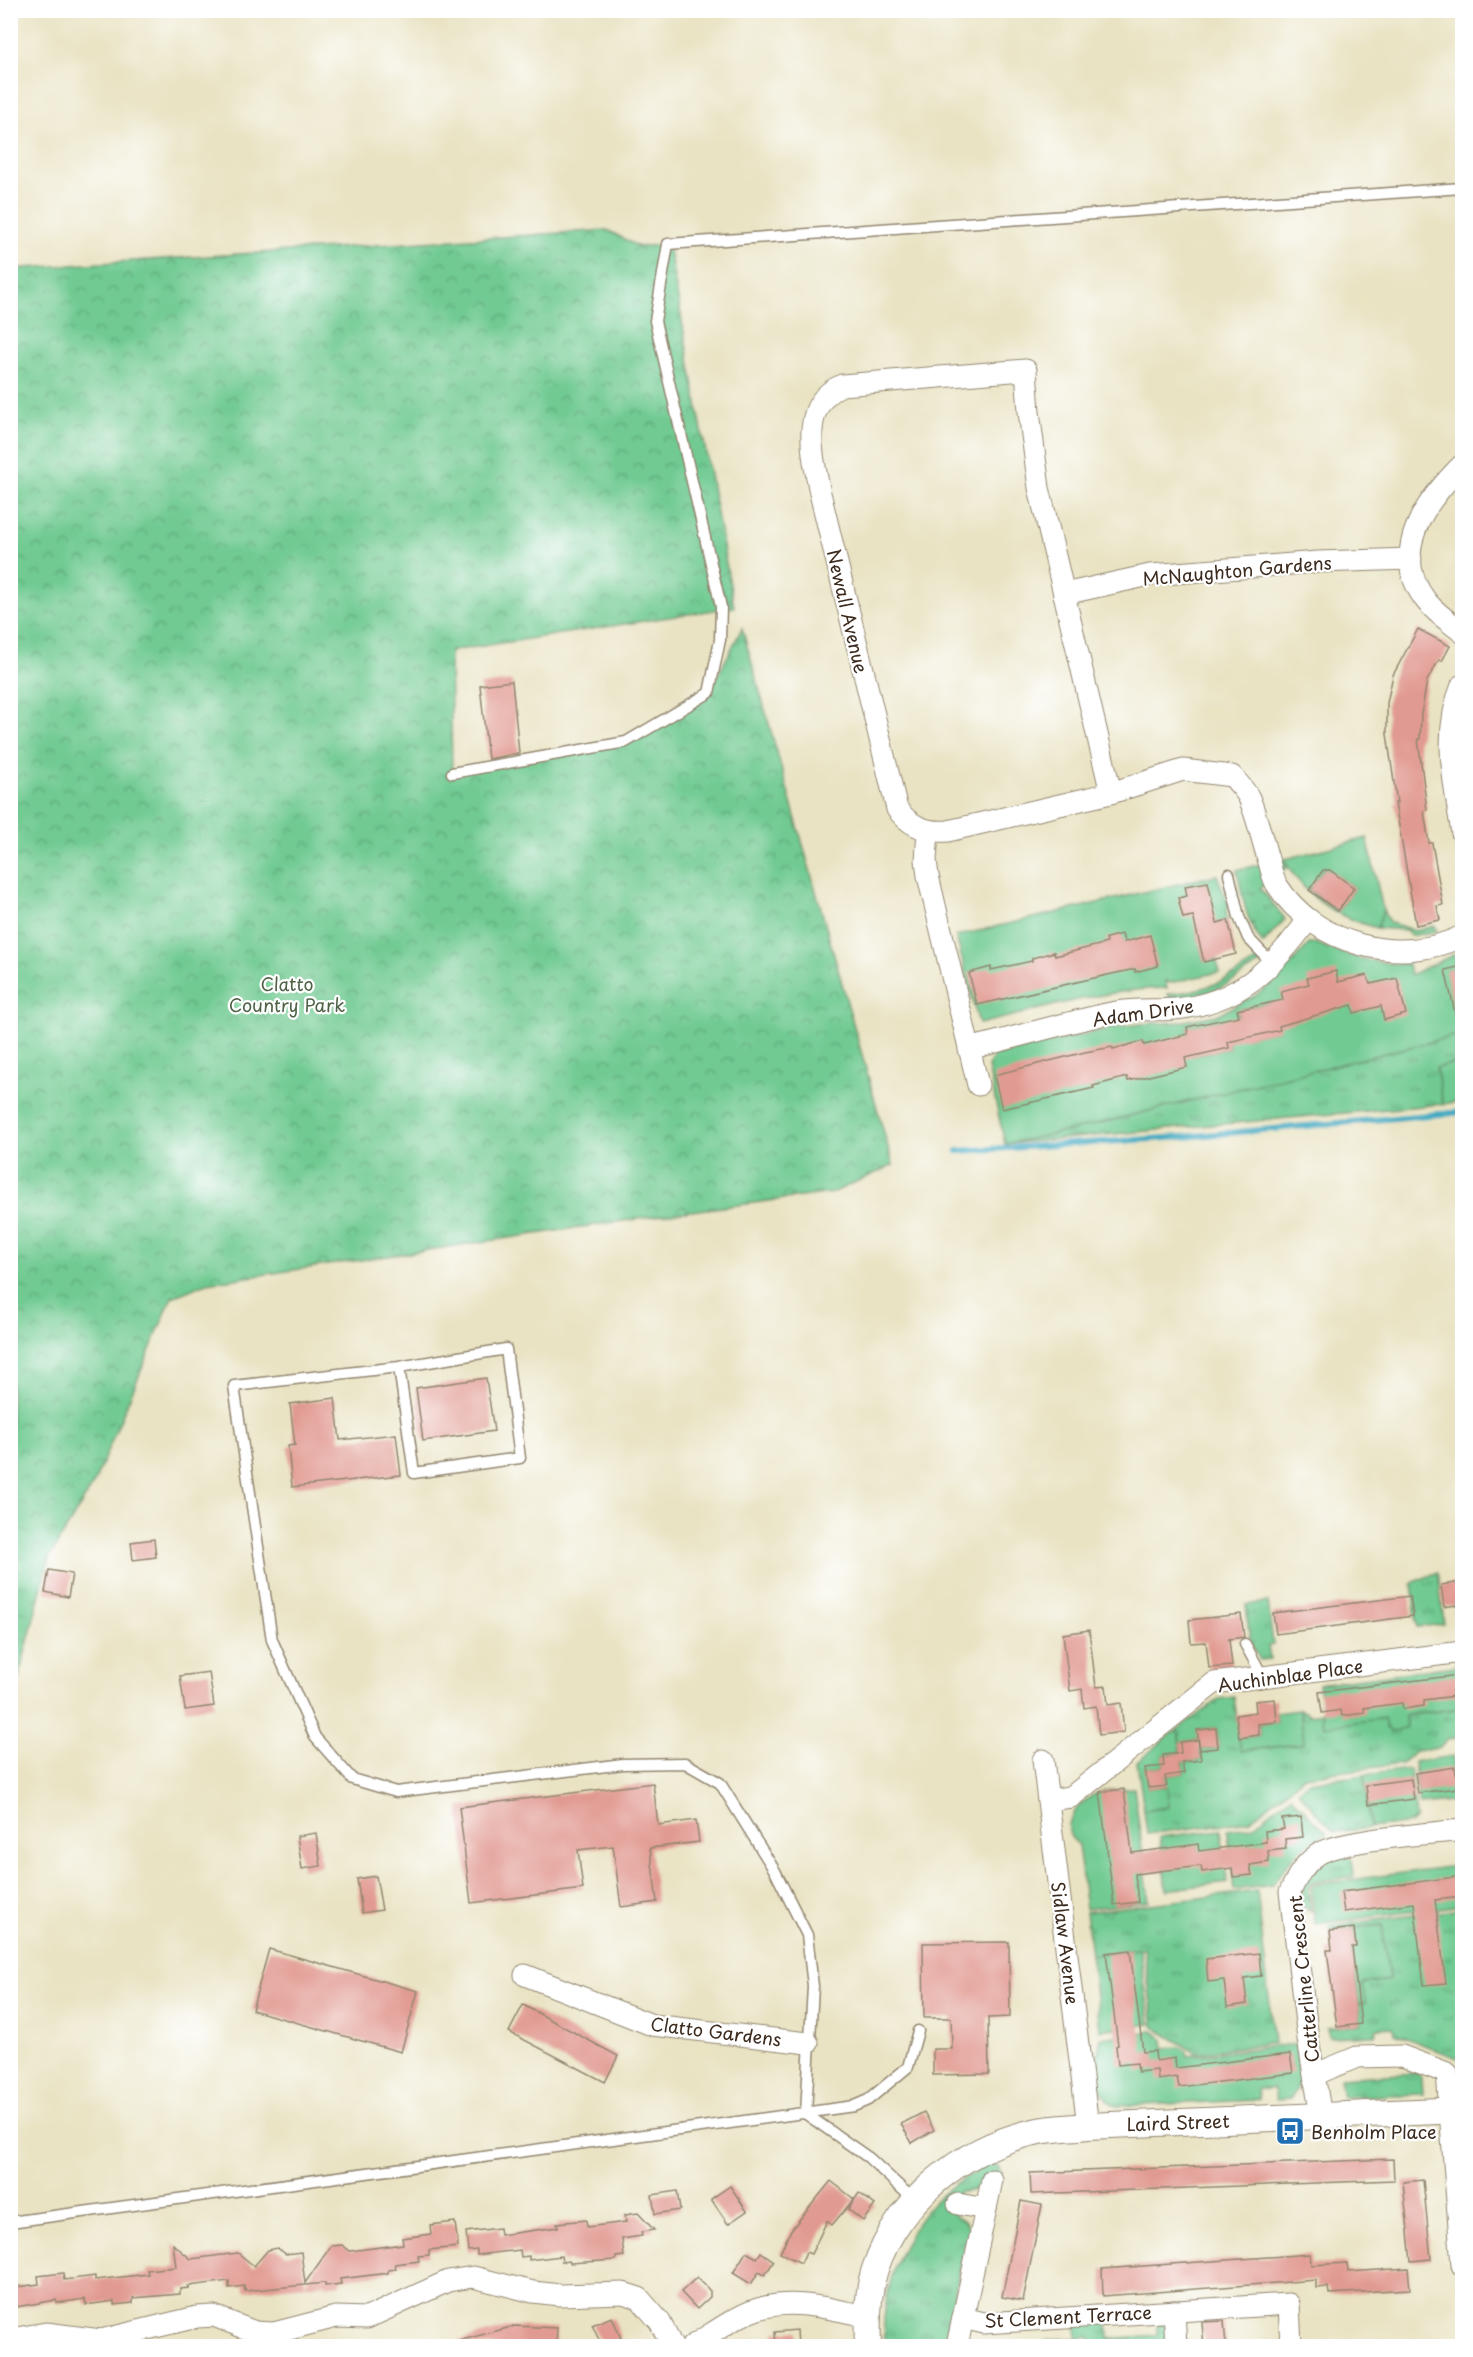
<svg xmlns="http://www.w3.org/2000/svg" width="1473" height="2357" font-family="'Playpen Sans',sans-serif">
	<defs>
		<pattern id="grass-tufts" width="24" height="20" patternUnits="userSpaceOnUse" patternTransform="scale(1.5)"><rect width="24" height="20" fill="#70ca91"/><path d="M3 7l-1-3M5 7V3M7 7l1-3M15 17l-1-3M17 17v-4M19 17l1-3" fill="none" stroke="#5da476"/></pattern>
		<pattern id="park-crowns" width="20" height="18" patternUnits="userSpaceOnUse" patternTransform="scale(1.5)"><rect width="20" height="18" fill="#70ca91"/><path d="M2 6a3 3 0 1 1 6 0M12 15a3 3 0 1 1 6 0" fill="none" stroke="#5da476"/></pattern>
	</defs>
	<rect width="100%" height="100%" fill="#fff"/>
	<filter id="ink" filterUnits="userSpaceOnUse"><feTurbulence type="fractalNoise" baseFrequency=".0167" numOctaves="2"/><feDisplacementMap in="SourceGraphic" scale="12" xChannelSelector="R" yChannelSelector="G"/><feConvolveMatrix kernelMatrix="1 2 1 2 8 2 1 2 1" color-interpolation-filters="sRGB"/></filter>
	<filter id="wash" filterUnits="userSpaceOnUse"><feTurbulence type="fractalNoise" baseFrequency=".008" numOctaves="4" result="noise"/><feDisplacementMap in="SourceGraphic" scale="24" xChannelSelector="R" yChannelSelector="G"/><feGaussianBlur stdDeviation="1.35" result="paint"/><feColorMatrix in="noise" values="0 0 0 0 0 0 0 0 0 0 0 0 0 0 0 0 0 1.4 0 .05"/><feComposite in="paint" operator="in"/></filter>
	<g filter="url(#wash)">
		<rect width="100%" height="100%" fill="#e9e3c3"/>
		<!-- grass -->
		<g fill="url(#grass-tufts)" stroke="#567a58" stroke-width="1.5">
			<path d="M1285,859L1287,867L1260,888L1285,919L1263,944C1245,921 1243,897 1237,870Z"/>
			<polygon points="1383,910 1389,922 1415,931 1435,926 1437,931 1411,936 1406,930 1377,928"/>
			<path d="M1258,959L1261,963C1228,985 1211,996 1171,1000L1168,994C1203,991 1230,981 1258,959Z"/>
			<polygon points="1462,1034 1462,1061 1437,1068 1443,1104 1005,1144 1072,1130"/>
			<polygon points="1438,1572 1444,1624 1417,1627 1412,1583"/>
			<polygon points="1268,1602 1273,1645 1268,1646 1270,1659 1260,1660 1250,1641 1246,1605"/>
			<polygon points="1234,1697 1241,1751 1304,1743 1300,1709 1310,1715 1322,1713 1324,1726 1462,1708 1462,1737 1446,1739 1440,1748 1415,1751 1401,1764 1305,1776 1249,1821 1147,1834 1144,1810 1169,1807 1165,1776 1184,1773 1182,1762 1201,1760 1200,1750 1218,1748 1216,1728 1198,1730 1199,1740 1180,1742 1178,1729 1219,1699"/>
			<polygon points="1364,1775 1371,1828 1334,1832 1298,1791 1308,1782"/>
			<path d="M1343,1854L1352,1860L1354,1876L1311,1883L1308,1888L1311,1912L1300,1904C1303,1869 1312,1868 1343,1854Z"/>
			<polygon points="1257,1891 1274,2043 1196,2053 1154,2027 1144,1948 1091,1955 1086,1912"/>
			<polygon points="1462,1909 1462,2060 1394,2033 1393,2027 1377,2028 1375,2035 1329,2037 1327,2028 1361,2024 1359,2004 1365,2003 1362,1983 1389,1980 1382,1925 1330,1931 1329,1926"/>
			<polygon points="1417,2073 1422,2078 1423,2094 1343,2097 1340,2078"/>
			<path d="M991,2163L999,2167L1001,2179L988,2177C977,2189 974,2192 958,2192L953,2213C966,2221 971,2226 971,2241H966L943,2346H884C880,2286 905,2220 955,2184C967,2176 980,2170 991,2163Z"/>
			<polygon points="1157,2318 1166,2327 1168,2346 1090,2346 1089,2337 1077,2338 1078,2346 1047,2346 1046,2340 1077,2338 1076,2323 1108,2321 1109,2339 1158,2335"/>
		</g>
		<!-- park -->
		<polygon fill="url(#park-crowns)" stroke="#567a58" stroke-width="1.5" points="607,230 639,247 668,244 734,607 450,651 452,773 626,742 709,693 742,628 893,1165 832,1193 683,1212 207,1283 172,1297 94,1483 49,1558 11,1708 11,269"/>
		<!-- garden -->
		<g fill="#70ca91" stroke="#567a58" stroke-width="1.5" fill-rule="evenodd">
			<path d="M1367,838L1383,910L1377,928C1344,919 1318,906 1297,879C1291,872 1287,867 1285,859ZM1325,867L1354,888L1338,911L1309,890Z"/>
			<path d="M1217,875C1221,887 1226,895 1229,907L1226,912L1228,920L1196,928L1204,961L1216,959L1220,972L1170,983L1165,981L1167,988C1103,989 1041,1010 979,1024L956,936Z"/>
			<path d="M1315,943C1346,956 1374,964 1408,964L1410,975L1462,951V966L1446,970L1451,994L1462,992V1001L1458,1002L1462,1019V1034L1072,1130L1005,1144L988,1067L994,1056L1111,1028L1141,1024L1180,1022L1217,1015L1253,997L1276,981L1309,944ZM1273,1002L1279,1030L1243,1038L1237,1010ZM1223,1020L1229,1048L1193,1056L1187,1027Z"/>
			<polygon points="1462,1061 1462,1101 1443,1104 1436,1068"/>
			<polygon points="1462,1665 1462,1708 1405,1715 1406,1727 1392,1732 1386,1729 1384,1718 1324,1727 1319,1684"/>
			<polygon points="1300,1709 1304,1743 1241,1751 1239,1738 1259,1735 1258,1724 1277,1722 1276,1712"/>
			<polygon points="1178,1729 1181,1753 1163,1755 1164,1766 1145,1768 1148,1788 1167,1786 1169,1807 1144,1810 1137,1762"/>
			<polygon points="1453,1756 1460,1801 1419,1805 1414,1762"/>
			<polygon points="1410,1769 1416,1818 1411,1823 1371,1828 1364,1775"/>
			<path d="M1134,1788L1149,1901L1086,1909L1078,1845C1055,1828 1080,1799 1100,1792C1110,1789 1123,1789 1134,1788Z"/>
			<path d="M1291,1796L1327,1833C1300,1847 1289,1860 1272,1885L1234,1890L1228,1830L1252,1827Z"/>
			<polygon points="1221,1830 1227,1882 1166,1890 1160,1837"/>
			<polygon points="1462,1865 1462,1905 1315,1924 1311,1889 1313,1885"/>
			<polygon points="1382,1925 1389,1980 1363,1983 1365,2003 1359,2004 1352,1947 1356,1946 1354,1928"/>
			<polygon points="1140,1949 1150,2024 1100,2030 1091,1955"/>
			<path d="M1153,2031L1163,2039L1164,2048L1180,2047L1187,2051L1188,2056L1295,2044C1297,2063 1305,2084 1290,2099L1276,2100L1274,2089H1258L1259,2100L1116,2106C1092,2094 1096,2061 1101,2038Z"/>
		</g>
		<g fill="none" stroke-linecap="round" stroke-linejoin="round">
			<!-- stream -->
			<polyline stroke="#42aac2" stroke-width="6" points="958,1151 1183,1137 1462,1112"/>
		</g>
		<g id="blocks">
			<!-- building -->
			<g fill="#e19a91">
				<polygon points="1418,629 1450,646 1442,661 1439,660 1427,681 1421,714 1420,739 1418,739 1427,810 1424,811 1429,843 1432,843 1443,905 1437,906 1440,920 1416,925 1395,803 1397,803 1387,734 1387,703 1393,675"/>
				<polygon points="512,681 519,753 488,759 480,685"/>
				<polygon points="1323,870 1330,870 1354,888 1338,911 1309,890"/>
				<polygon points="1208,882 1217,923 1228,920 1236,954 1204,962 1193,916 1183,918 1178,898 1187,896 1185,886"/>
				<polygon points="1122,934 1124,942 1150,935 1158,966 1135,972 1135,969 1103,976 977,1005 969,973 991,967 991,970 1032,961 1032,958 1054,952 1055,956 1107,943 1106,938"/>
				<polygon points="1462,966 1462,1016 1456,1017 1445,970"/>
				<polygon points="1336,971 1338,982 1367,975 1370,984 1397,978 1406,1014 1384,1020 1381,1006 1354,1013 1352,1005 1279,1026 1280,1030 1228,1042 1229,1048 1185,1058 1187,1067 1128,1081 1127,1077 1093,1086 1094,1088 1002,1109 994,1075 1085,1052 1112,1047 1113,1049 1143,1041 1144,1045 1188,1034 1187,1027 1239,1016 1237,1010 1283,1000 1281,991 1309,984 1307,978"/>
				<polygon points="486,1378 494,1431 423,1441 416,1388"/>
				<polygon points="335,1398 340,1440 396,1434 401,1475 292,1487 288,1446 295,1445 290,1404"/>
				<polygon points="154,1539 156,1557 133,1560 131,1542"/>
				<polygon points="49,1570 72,1574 68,1597 45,1592"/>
				<polygon points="1462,1582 1462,1604 1444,1607 1441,1585"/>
				<polygon points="1410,1596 1413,1616 1276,1634 1273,1613"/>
				<polygon points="1241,1614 1244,1637 1229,1639 1232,1666 1209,1668 1206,1642 1191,1643 1189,1620"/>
				<polygon points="1089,1630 1096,1687 1106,1686 1108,1705 1121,1703 1124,1732 1099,1735 1096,1706 1084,1708 1082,1689 1070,1691 1063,1634"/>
				<polygon points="209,1672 214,1706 185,1710 180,1676"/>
				<polygon points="1459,1675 1462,1695 1424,1700 1424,1706 1403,1709 1402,1703 1364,1708 1365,1713 1342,1716 1341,1710 1322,1713 1319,1692"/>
				<polygon points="1275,1699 1277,1722 1258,1724 1259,1735 1239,1738 1236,1715 1256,1712 1255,1701"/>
				<polygon points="1216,1728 1218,1748 1200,1750 1197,1730"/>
				<polygon points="1198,1740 1201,1760 1182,1762 1184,1773 1165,1776 1167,1786 1148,1788 1145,1768 1164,1766 1163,1755 1181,1753 1180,1742"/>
				<polygon points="1455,1767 1458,1788 1418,1793 1415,1773"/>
				<polygon points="1411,1779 1414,1799 1368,1805 1366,1785"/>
				<polygon points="653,1783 658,1825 696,1820 699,1842 650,1848 657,1902 621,1907 613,1846 578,1850 583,1889 471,1903 459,1807"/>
				<polygon points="1124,1789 1132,1853 1198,1844 1199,1851 1266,1842 1265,1831 1284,1829 1282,1819 1301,1817 1303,1837 1285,1839 1286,1849 1268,1851 1269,1862 1250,1865 1252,1875 1233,1877 1232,1868 1202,1872 1201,1866 1135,1874 1138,1902 1114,1905 1100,1792"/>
				<polygon points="316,1833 321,1866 302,1869 297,1836"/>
				<polygon points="376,1876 382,1910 362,1913 357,1879"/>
				<polygon points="1462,1876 1462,1897 1435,1900 1446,1983 1424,1985 1414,1903 1344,1912 1341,1892"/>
				<polygon points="1354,1928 1356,1947 1352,1947 1361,2024 1337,2027 1327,1950 1332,1950 1330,1931"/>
				<polygon points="1009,1942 1010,2017 988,2018 989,2074 933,2075 933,2049 952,2049 951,2018 924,2018 923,1943"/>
				<polygon points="269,1949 418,1991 401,2052 252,2010"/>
				<polygon points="1130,1950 1143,2052 1155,2051 1156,2061 1175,2058 1176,2068 1290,2054 1293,2073 1179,2087 1177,2077 1158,2080 1157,2070 1138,2072 1137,2063 1118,2065 1116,2046 1118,2045 1106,1953"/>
				<polygon points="1259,1953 1261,1976 1244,1978 1247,2004 1227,2007 1224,1980 1208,1982 1206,1959"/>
				<polygon points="523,2005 618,2056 605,2082 509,2032"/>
				<polygon points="924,2112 934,2130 912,2143 901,2124"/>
				<polygon points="1393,2159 1394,2180 1031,2194 1030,2173"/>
				<polygon points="1423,2180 1431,2259 1411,2261 1403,2182"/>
				<polygon points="831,2181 854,2199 832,2225 827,2221 811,2254 806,2252 801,2263 780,2253 791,2230"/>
				<polygon points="730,2186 747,2211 728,2224 711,2199"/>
				<polygon points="677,2191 680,2210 655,2214 652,2195"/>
				<polygon points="859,2193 875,2205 863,2221 848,2209"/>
				<polygon points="1021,2201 1042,2205 1023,2301 1002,2297"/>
				<polygon points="638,2213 654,2230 641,2232 642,2236 622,2239 624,2256 616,2257 616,2260 570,2263 569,2261 562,2262 561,2256 529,2260 529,2256 521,2257 520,2250 477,2255 477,2250 468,2251 466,2232 499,2228 500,2235 558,2227 557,2223 586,2220 587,2227 626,2222 625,2215"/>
				<polygon points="455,2222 458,2247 429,2250 429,2255 418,2256 419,2261 395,2264 396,2269 388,2270 388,2273 340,2279 341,2284 325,2286 325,2283 245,2291 244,2286 229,2288 229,2281 188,2286 189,2288 180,2289 180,2294 133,2298 133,2303 114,2305 114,2301 86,2305 85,2299 57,2303 56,2300 10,2308 10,2288 39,2284 38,2276 63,2273 64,2280 95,2276 95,2280 148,2274 147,2270 176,2267 173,2244 191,2259 238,2253 254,2266 268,2250 277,2248 286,2254 301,2252 305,2283 331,2246 342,2245 350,2251 403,2244 402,2238 431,2234 430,2225"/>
				<polygon points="746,2252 757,2258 761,2252 774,2261 765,2275 759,2272 751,2284 733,2273"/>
				<polygon points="1310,2254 1311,2265 1347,2263 1348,2272 1408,2268 1410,2289 1329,2294 1328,2287 1316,2288 1316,2280 1103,2296 1102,2269"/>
				<polygon points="697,2277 710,2291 710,2297 697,2309 681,2292"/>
				<polygon points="612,2317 621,2338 602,2346 592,2325"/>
				<polygon points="1224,2321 1226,2346 1204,2346 1202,2322"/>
				<polygon points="515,2326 557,2328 556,2346 459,2346 458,2341"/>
				<polygon points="797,2330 798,2346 776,2346 775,2332"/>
			</g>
		</g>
	</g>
	<g filter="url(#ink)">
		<use href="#blocks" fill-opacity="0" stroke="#928670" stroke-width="1.5"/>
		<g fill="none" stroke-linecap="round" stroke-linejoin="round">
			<!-- service casing -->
			<g stroke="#928670" stroke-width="13">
				<g id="service">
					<polyline points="452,773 626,742 709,693 720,640 721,607 655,321 668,244 1462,188"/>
					<polyline points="1229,874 1239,917 1248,938 1273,964"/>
					<polyline points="399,1367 414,1473 520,1458 506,1349 399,1367 234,1386 272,1640 315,1737 352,1779 396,1792 623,1764 685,1763 720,1783 775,1871 807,1935 813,1986 806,2114"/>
					<polyline points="1245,1644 1263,1677"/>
					<polyline points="806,2114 869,2158 914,2200"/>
					<polyline points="10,2222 854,2106 868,2100 908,2067 918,2031"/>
				</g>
			</g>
			<!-- minor casing -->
			<g stroke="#928670" stroke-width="23">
				<g id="minor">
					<path d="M1462,465C1426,501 1387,552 1427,602C1437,614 1451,623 1462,632"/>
					<polyline points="1064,594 1150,575 1318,562 1411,559"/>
					<path d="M1462,685C1442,734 1454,782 1462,833"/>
					<path d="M1111,793L1039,488L1029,412L1026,370L842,385C798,404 813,456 820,493L897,809C910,826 926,833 948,831L1111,793L1183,770L1232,776C1238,783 1245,790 1249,798C1257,817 1262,839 1268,859C1271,867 1272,878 1277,885C1315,945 1400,967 1462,936"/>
					<polyline points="928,831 926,860 928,876 978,1085"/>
					<path d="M969,1049C1016,1037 1064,1023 1111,1013C1133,1008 1154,1011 1175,1009C1239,1003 1272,969 1308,920"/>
					<polyline points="1043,1760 1088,2126"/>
					<polyline points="1048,1800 1071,1797 1214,1683 1462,1652"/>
					<polyline points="525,1975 652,2025 808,2043"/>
					<polyline points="1314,2075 1357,2057 1402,2056 1447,2073 1462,2265"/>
					<path d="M1321,2116L1308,2039L1290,1892C1297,1877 1303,1865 1317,1855C1339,1839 1431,1834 1462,1830"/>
					<polyline points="958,2204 986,2209"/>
					<polyline points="1174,2311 1176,2346"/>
					<polyline points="963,2318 984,2323 1289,2304 1291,2346"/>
					<polyline points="10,2339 46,2333 101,2340 197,2317 214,2316 255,2332 274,2333 336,2317 367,2318 448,2281 473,2277 533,2292 560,2295 623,2293 639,2298 660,2322 672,2346"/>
					<path d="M692,2346C715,2332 739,2313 765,2307C798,2299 834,2310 867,2316"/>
					<polyline points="957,2346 992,2180"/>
				</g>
			</g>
			<!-- tertiary casing -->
			<g stroke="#928670" stroke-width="28">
				<path id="tertiary" d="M868,2346C867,2321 867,2294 875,2269C899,2199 962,2148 1034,2132C1051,2128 1070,2128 1088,2126L1462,2110"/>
			</g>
			<!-- service -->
			<use href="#service" stroke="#fff" stroke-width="10"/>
			<!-- minor -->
			<use href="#minor" stroke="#fff" stroke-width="21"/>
			<!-- tertiary -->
			<use href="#tertiary" stroke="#fff" stroke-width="26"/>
		</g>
	</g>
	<!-- icons -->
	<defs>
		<g id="bus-square" transform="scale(1.5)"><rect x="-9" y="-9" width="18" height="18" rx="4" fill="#1f6fb2" stroke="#fff"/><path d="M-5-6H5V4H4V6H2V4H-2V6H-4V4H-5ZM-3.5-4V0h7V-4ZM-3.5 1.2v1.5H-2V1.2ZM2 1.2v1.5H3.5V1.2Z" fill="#fff"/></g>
	</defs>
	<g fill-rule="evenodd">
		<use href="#bus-square" x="1290" y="2131"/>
	</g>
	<g text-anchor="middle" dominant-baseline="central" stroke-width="4.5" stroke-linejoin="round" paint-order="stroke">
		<!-- street labels -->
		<g font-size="18" fill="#3b2a1e" stroke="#fff">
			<text transform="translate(1237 570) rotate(-5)">McNaughton Gardens</text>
			<text transform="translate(848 611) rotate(77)">Newall Avenue</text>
			<text transform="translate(1143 1012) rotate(-8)">Adam Drive</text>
			<text transform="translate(1290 1675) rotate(-8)">Auchinblae Place</text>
			<text transform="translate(1066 1943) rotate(83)">Sidlaw Avenue</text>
			<text transform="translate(1303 1979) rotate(-96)">Catterline Crescent</text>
			<text transform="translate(716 2031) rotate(7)">Clatto Gardens</text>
			<text transform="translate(1178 2122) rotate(-2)">Laird Street</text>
			<text transform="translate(1068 2316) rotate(-3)">St Clement Terrace</text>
		</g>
		<!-- park labels -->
		<g font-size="18" fill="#4e6246" stroke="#fff">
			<text x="287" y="983">Clatto<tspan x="287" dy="21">Country Park</tspan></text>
		</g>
		<!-- poi labels -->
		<g font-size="18" fill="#3b2a1e" stroke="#fff" text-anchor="start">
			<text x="1311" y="2131">Benholm Place</text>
		</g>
	</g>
	<!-- margin -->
	<rect width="1473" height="2357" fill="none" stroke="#fff" stroke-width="36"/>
</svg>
